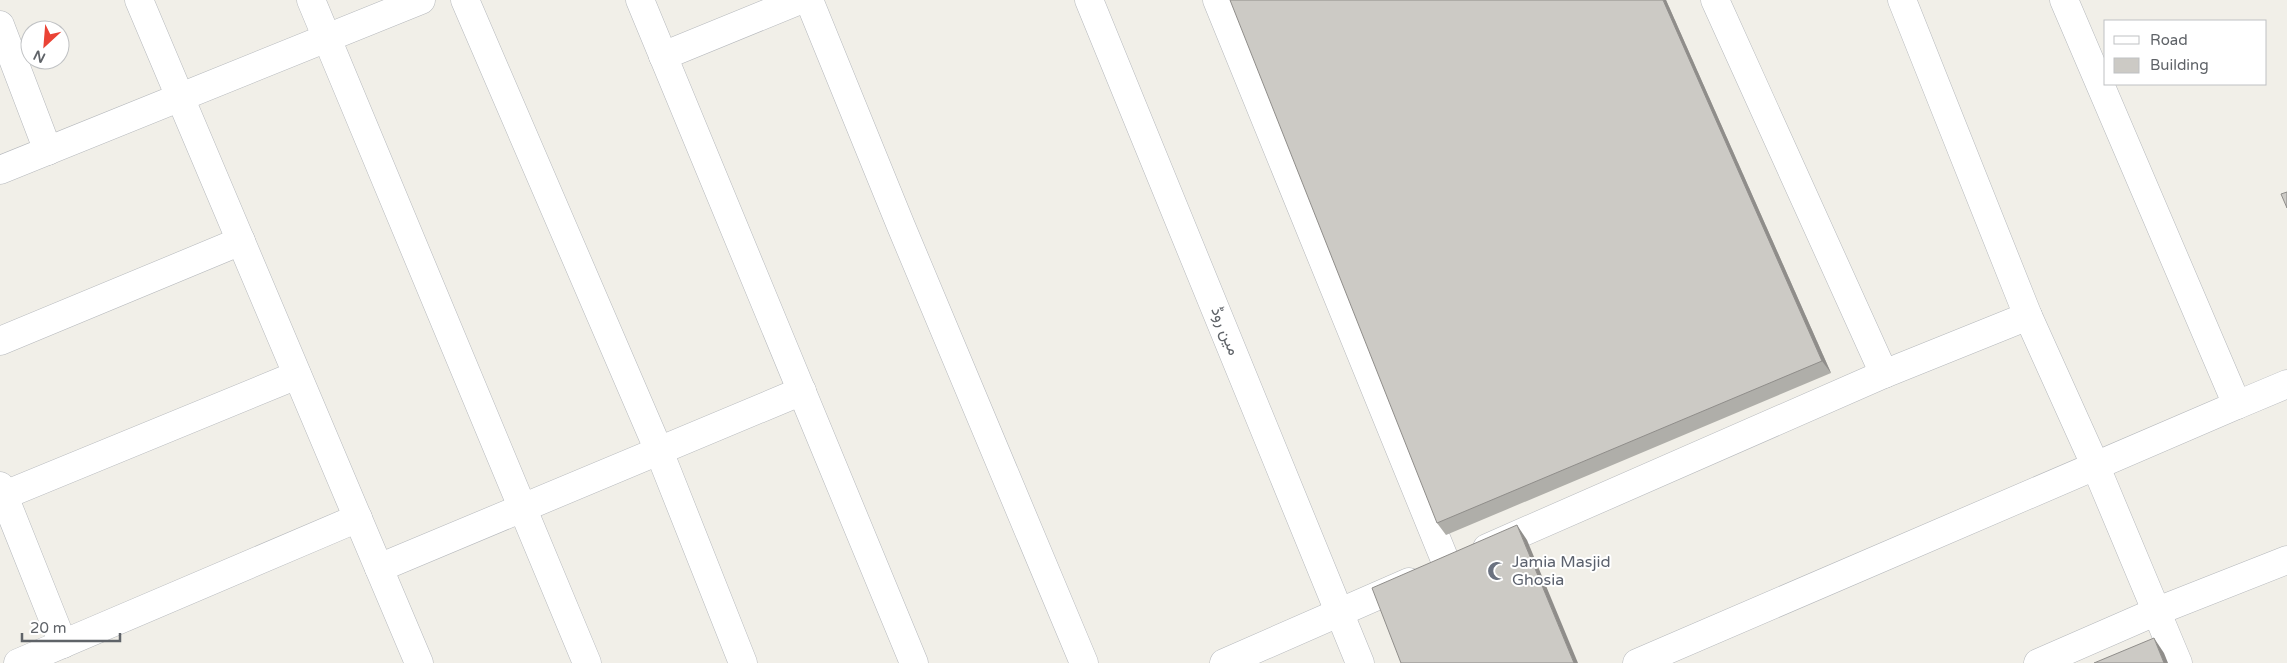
<svg xmlns="http://www.w3.org/2000/svg" width="2287" height="663" font-family="'Varela Round',Vazirmatn,sans-serif">
	<rect width="100%" height="100%" fill="#f1efe8"/>
	<g fill="none" stroke-linecap="round" stroke-linejoin="round">
		<!-- street casing -->
		<g stroke="#b5b8bc" stroke-width="29">
			<g id="street">
				<polyline points="139,0 419,663"/>
				<polyline points="311,0 587,663"/>
				<polyline points="465,0 659,451 743,663"/>
				<polyline points="640,0 914,663"/>
				<polyline points="809,0 901,226 1084,663"/>
				<polyline points="1089,0 1360,663"/>
				<polyline points="1217,0 1447,565"/>
				<polyline points="1715,0 1884,374"/>
				<polyline points="1902,0 2028,316 2096,467 2178,663"/>
				<polyline points="2064,0 2237,405 2287,384"/>
				<polyline points="0,25 48,151"/>
				<polyline points="663,56 800,0"/>
				<polyline points="0,170 421,0"/>
				<polyline points="0,341 241,241"/>
				<polyline points="0,486 63,644"/>
				<polyline points="0,497 297,375"/>
				<polyline points="1487,548 1884,374 2028,316"/>
				<polyline points="379,568 802,391"/>
				<polyline points="18,663 358,518"/>
				<polyline points="1224,663 1409,582"/>
				<polyline points="1637,663 2237,405"/>
				<polyline points="2038,663 2155,612 2287,560"/>
			</g>
		</g>
		<!-- street -->
		<use href="#street" stroke="#fff" stroke-width="28"/>
	</g>
	<!-- wall -->
	<polygon fill="#afaea9" points="1666,0 1831,373 1446,535 1437,523"/>
	<!-- shaded-wall -->
	<g fill="#8f8d8a">
		<polygon points="1663,0 1666,0 1831,373 1822,361"/>
		<polygon points="1517,525 1527,540 1578,663 1574,663"/>
		<polygon points="2154,638 2164,653 2168,663 2164,663"/>
	</g>
	<!-- building -->
	<g fill="#cccac5" stroke="#8f8d8a">
		<polygon points="1230,0 1663,0 1822,361 1437,523"/>
		<polygon points="2287,192 2287,208 2281,194"/>
		<polygon points="1517,525 1574,663 1401,663 1372,588"/>
		<polygon points="2154,638 2164,663 2094,663"/>
	</g>
	<!-- icons -->
	<defs>
		<g id="mosque-bare" transform="scale(1.5)"><path d="M3.5-4.9A6 6 0 1 0 3.5 4.9A5 5 0 1 1 3.5-4.9Z" fill="#6b7280" stroke="#fff" stroke-width="2.5" paint-order="stroke"/></g>
	</defs>
	<g fill-rule="evenodd">
		<use href="#mosque-bare" x="1497" y="571"/>
	</g>
	<g text-anchor="middle" dominant-baseline="central" stroke-width="4" stroke-linejoin="round" paint-order="stroke">
		<!-- street labels -->
		<g font-size="16" fill="#5f6368" stroke="#fff">
			<text transform="translate(1225 331) rotate(68)">مین روڈ</text>
		</g>
		<!-- worship labels -->
		<g font-size="16" fill="#5b616d" stroke="#fff" text-anchor="start">
			<text x="1512" y="562">Jamia Masjid<tspan x="1512" dy="18">Ghosia</tspan></text>
		</g>
	</g>
	<!-- legend -->
	<rect x="2104" y="20" width="162" height="65" fill="#ffffff" stroke="#bfc1c3"/>
	<rect x="2114" y="36" width="25" height="8" fill="#ffffff" stroke="#bfc1c3"/>
	<text x="2150" y="45" font-size="15" fill="#5f6368">Road</text>
	<rect x="2114" y="58" width="25" height="15" fill="#cccac5" stroke="#bfc1c3"/>
	<text x="2150" y="70" font-size="15" fill="#5f6368">Building</text>
	<!-- north arrow -->
	<g transform="translate(45 45) rotate(206)"><circle r="24" fill="#ffffff" stroke="#bfc1c3"/>
	<path d="M0-4L9 19L0 12L-9 19Z" fill="#ea4335"/>
	<text y="-8" font-size="14" font-weight="bold" text-anchor="middle" fill="#5f6368">N</text>
	</g>
	<!-- scale -->
	<path d="M22 633v8h98v-8" fill="none" stroke="#5f6368" stroke-width="2.5"/>
	<text x="30" y="633" font-size="15" fill="#5f6368" stroke="#ffffff" stroke-width="4" paint-order="stroke">20 m</text>
</svg>
